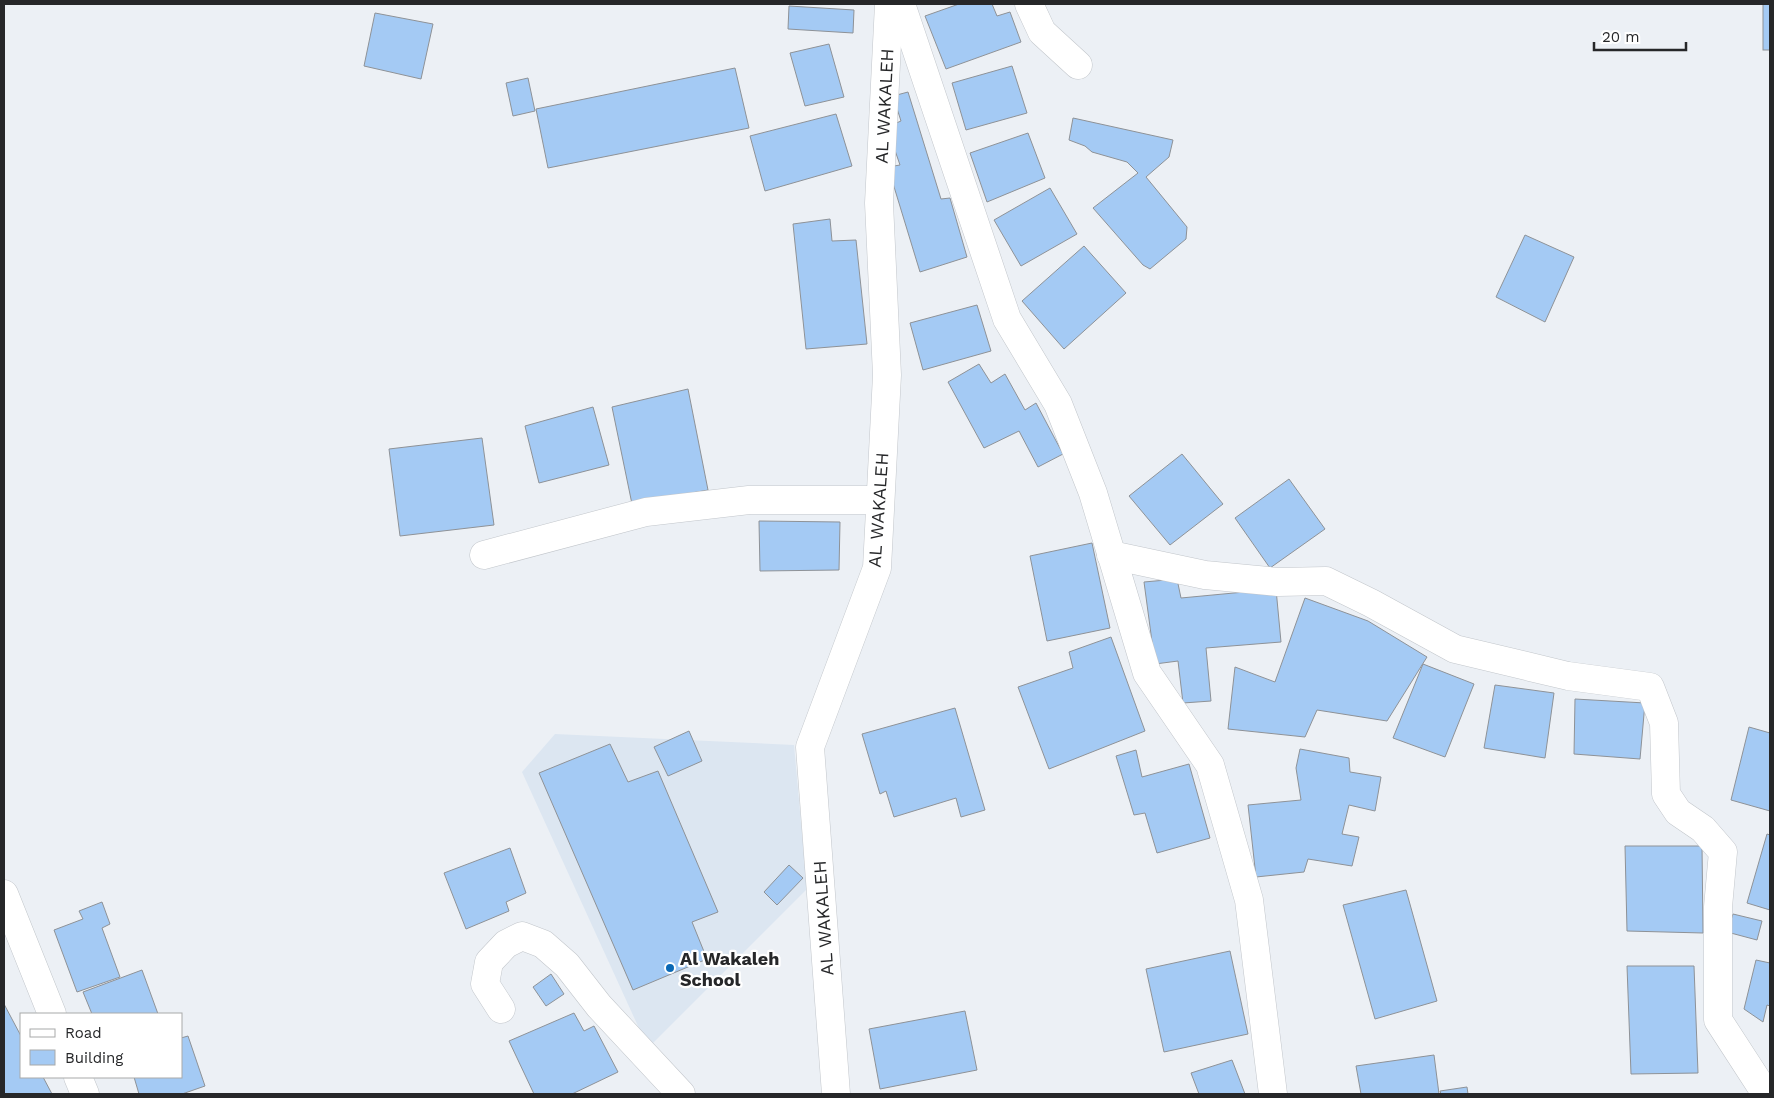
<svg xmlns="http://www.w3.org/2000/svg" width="1774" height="1098" font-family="'Work Sans',sans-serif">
	<rect width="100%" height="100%" fill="#ecf0f5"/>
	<!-- built -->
	<polygon fill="#dce6f1" points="555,734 794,745 807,889 648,1048 522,772"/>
	<!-- building -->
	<g fill="#a4caf4" stroke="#8e9297">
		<polygon points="959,4 992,4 997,16 1010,12 1021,42 946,69 925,16"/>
		<rect x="1763" y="4" width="7" height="46"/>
		<polygon points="789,6 854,10 853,33 788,29"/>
		<polygon points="375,13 433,24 421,79 364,66"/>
		<polygon points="829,44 844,97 805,106 790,53"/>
		<polygon points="1012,66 1027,113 966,130 952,83"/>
		<polygon points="735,68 749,128 548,168 536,109"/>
		<polygon points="528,78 535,111 513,116 506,83"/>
		<polygon points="908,92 941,199 950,198 967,257 920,272 888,167 900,165 887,127 901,121 893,96"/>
		<polygon points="836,114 852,166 765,191 750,136"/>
		<polygon points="1073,118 1173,140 1169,157 1146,177 1187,227 1186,239 1150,269 1143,265 1093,208 1138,173 1127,162 1092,152 1085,146 1069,140"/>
		<polygon points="1028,133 1045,178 987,202 970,153"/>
		<polygon points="1050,188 1077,234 1021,266 994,220"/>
		<polygon points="830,219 832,241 856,240 867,344 806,349 793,224"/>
		<polygon points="1525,235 1574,257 1545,322 1496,297"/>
		<polygon points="1084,246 1126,293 1064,349 1022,301"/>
		<polygon points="977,305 991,351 923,370 910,323"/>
		<polygon points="979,364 991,383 1005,374 1025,410 1036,403 1063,454 1038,467 1019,431 984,448 948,382"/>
		<polygon points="688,389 708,490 632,504 612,407"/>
		<polygon points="593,407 609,465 539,483 525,426"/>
		<polygon points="482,438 494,525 400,536 389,449"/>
		<polygon points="1182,454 1223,504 1170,545 1129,496"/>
		<polygon points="1289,479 1325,529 1270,568 1235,518"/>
		<polygon points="759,521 840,522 839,570 760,571"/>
		<polygon points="1092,543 1110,628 1047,641 1030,556"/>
		<polygon points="1177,579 1181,598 1276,589 1281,642 1206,648 1211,701 1183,703 1178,661 1155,664 1144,582"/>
		<polygon points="1305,598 1368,621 1427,657 1387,721 1317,710 1305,737 1228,729 1235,667 1275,682"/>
		<polygon points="1111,637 1145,731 1049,769 1018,687 1073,668 1069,652"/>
		<polygon points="1423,664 1474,684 1445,757 1393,738"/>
		<polygon points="1495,685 1554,693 1545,758 1484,748"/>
		<polygon points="1575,699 1645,703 1640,759 1574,754"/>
		<polygon points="955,708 985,810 961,817 956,798 894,817 886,791 880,794 862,734"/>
		<polygon points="1749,727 1770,733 1770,811 1731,800"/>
		<polygon points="689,731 702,761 668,776 654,747"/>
		<polygon points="610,744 628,782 658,771 718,912 692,922 707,959 633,990 539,773"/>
		<polygon points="1300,749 1349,758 1350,772 1381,777 1375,811 1349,805 1342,834 1359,837 1352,866 1308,859 1304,872 1256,877 1248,805 1301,800 1296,768"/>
		<polygon points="1136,750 1142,777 1189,764 1210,838 1157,853 1145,813 1134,815 1116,756"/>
		<polygon points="1767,834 1770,835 1770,910 1747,903"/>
		<polygon points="1625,846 1702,846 1703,933 1627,931"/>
		<polygon points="510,848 526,893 506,902 509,911 466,929 444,873"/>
		<polygon points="789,865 803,878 777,905 764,892"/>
		<polygon points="1406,890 1437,1001 1375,1019 1343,905"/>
		<polygon points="102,902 110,924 102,928 120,977 77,992 54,930 83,919 79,911"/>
		<polygon points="1733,914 1762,921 1757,940 1727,932"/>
		<polygon points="1230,951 1248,1034 1164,1052 1146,969"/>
		<polygon points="1756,960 1770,963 1770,1006 1767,1005 1763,1022 1744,1009"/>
		<polygon points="1627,966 1694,966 1698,1073 1631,1074"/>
		<polygon points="142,970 158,1014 92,1014 83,992"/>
		<polygon points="551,974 564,994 546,1006 533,987"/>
		<polygon points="4,1004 21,1036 21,1077 43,1077 52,1094 4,1094"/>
		<polygon points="965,1011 977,1070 880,1089 869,1029"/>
		<polygon points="574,1013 584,1031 594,1026 618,1072 572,1094 534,1094 509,1041"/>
		<polygon points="188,1036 205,1086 182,1094 139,1094 134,1077 181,1077 181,1038"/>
		<polygon points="1434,1055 1439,1094 1361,1094 1356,1066"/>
		<polygon points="1232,1060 1245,1094 1199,1094 1191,1073"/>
		<polygon points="1467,1087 1468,1094 1441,1094 1440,1091"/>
	</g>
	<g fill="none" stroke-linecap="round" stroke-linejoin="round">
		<!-- minor casing -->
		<g stroke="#c2c6cb" stroke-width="29">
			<g id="minor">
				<polyline points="901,4 1007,319 1058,404 1093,493 1147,673 1210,765 1249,900 1273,1094"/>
				<polyline points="1029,4 1042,32 1078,65"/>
				<polyline points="484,555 646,512 749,500 880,500"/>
				<polyline points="1111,555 1205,575 1278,582 1326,581 1371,603 1455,649 1568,676 1650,687 1664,723 1666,794 1678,812 1703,829 1723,852 1718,907 1718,1020 1766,1094"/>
				<polyline points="4,894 52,1014"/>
				<polyline points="501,1009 485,984 489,962 506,944 522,936 543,944 567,965 599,1006 681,1094"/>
				<polyline points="78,1077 85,1094"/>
				<polyline points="836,1094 810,747 877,568 887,375 879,203 889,4"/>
			</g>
		</g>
		<!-- minor -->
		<use href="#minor" stroke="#fff" stroke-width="28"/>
	</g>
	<!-- markers -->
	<circle fill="#0a68b5" stroke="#fff" stroke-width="2" cx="670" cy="968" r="5"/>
	<g text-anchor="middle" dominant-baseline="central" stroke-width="4.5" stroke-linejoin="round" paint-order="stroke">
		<!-- street labels -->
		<g font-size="18" fill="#262729" stroke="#fff">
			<text transform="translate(884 106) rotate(-87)">AL WAKALEH</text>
			<text transform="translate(878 510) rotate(-86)">AL WAKALEH</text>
			<text transform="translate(823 918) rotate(-94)">AL WAKALEH</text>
		</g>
		<!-- poi labels -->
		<g font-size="18" font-weight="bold" fill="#262729" stroke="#fff" text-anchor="start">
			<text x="680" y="958">Al Wakaleh<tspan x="680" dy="21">School</tspan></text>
		</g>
	</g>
	<!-- border -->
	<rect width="1774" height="1098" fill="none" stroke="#262729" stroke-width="10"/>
	<!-- legend -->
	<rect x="20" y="1013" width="162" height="65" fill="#ffffff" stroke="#a8a9a9"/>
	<rect x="30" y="1029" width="25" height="8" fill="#ffffff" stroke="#a8a9a9"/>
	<text x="65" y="1038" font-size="15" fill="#262729">Road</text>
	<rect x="30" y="1050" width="25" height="15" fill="#a4caf4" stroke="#a8a9a9"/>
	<text x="65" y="1063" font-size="15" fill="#262729">Building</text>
	<!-- scale -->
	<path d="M1594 42v8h92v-8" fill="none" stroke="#262729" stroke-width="2.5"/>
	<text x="1602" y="42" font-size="15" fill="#262729" stroke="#ffffff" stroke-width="4" paint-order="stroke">20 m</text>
</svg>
